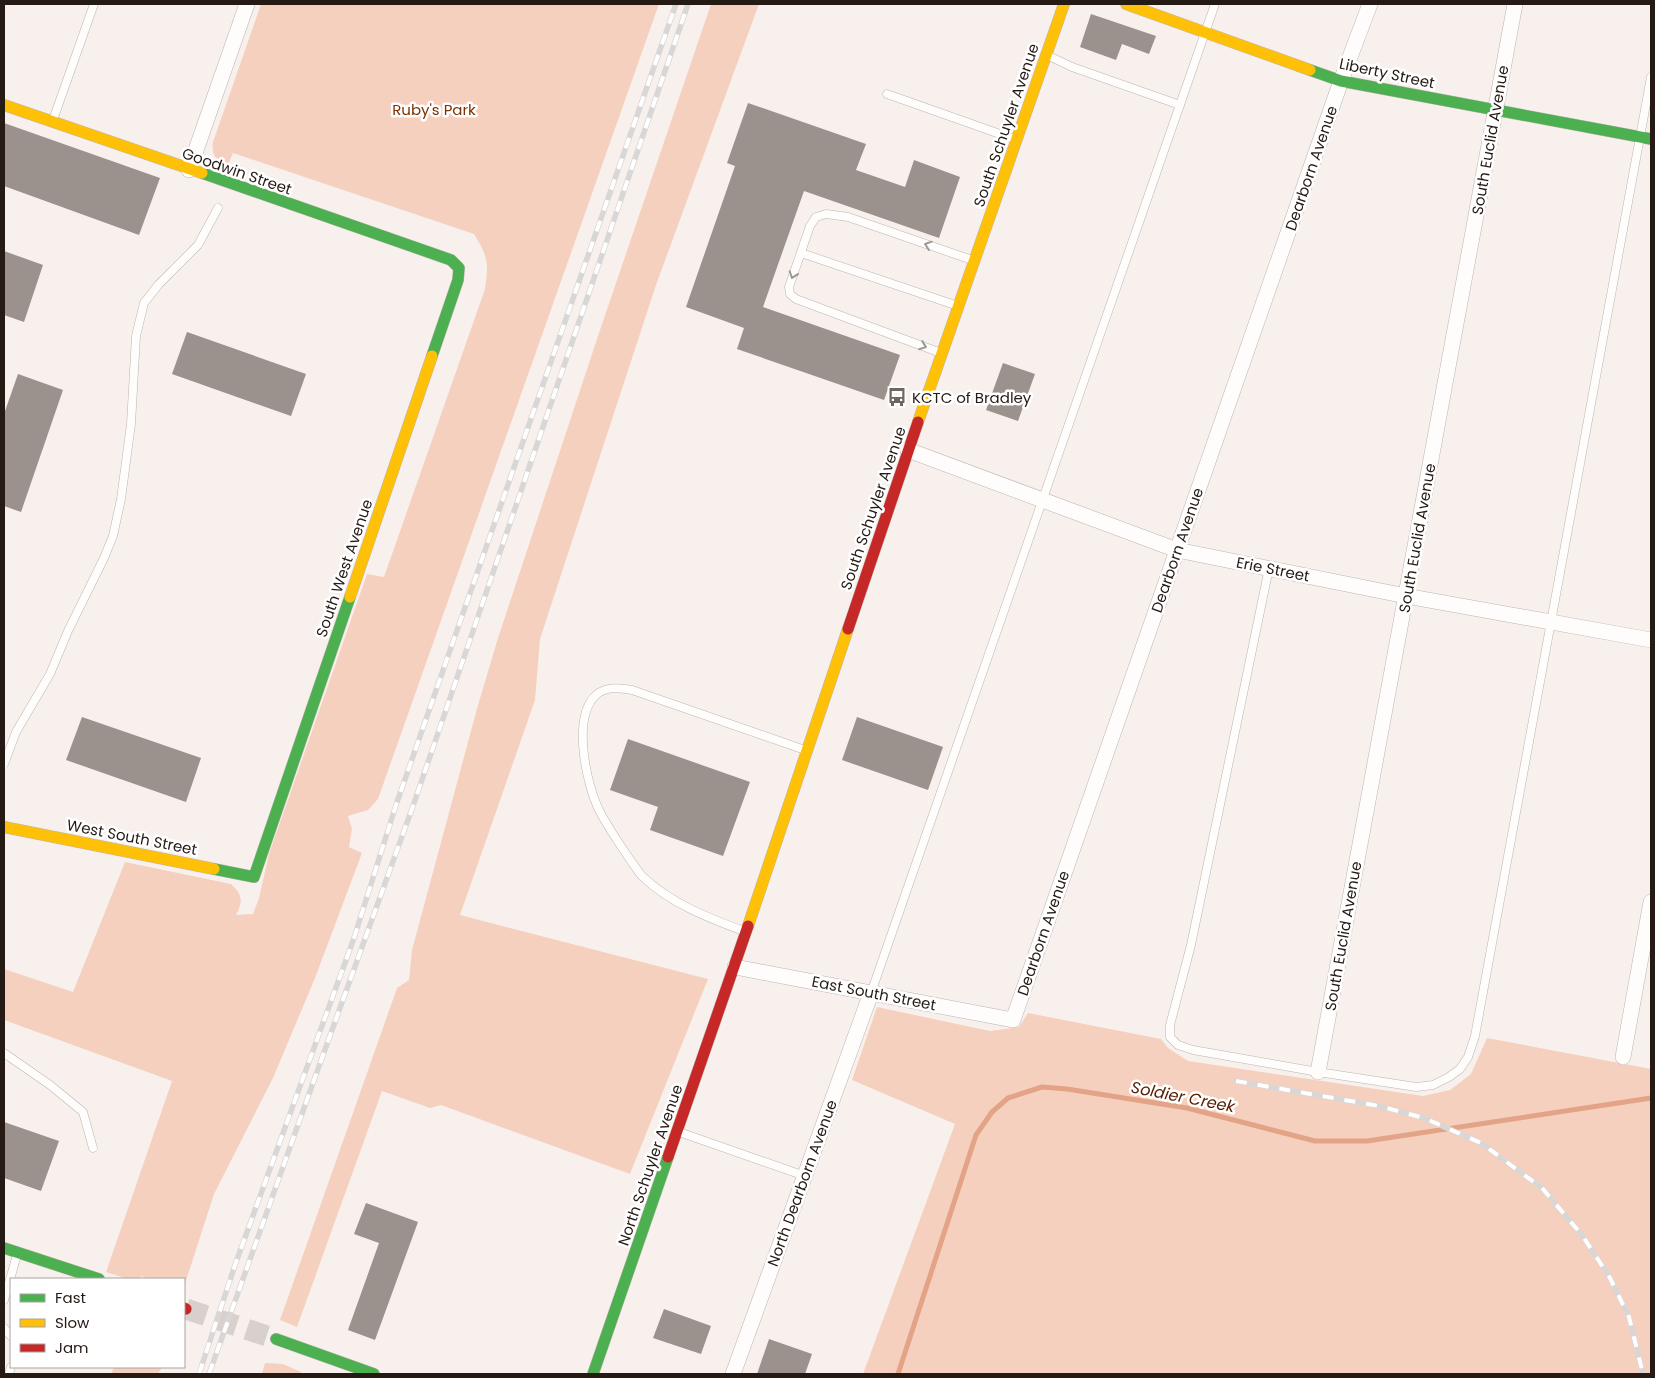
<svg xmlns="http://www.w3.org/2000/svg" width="1655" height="1378" font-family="Poppins,sans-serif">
	<rect width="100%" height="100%" fill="#f8f0ed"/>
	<!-- green -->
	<g fill="#f6d0bf">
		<path d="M261,4H659L378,799L368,810L348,816L352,829L349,847L362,853L315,978L273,1078L214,1194L184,1287V1279H150L141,1276L140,1279H128L106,1272L172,1081L4,1020V969L73,992L125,862L231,884C243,895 243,902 236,915L253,914L259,898L269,854L367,574L384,577L485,289C489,262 488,257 474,234L233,153L227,167C216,161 211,154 213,142Z"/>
		<polygon points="711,4 759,4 656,285 540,639 535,700 460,915 708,979 630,1174 441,1105 430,1108 382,1091 297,1327 280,1320 397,988 409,980 412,950 478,705 498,638 599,333"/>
		<polygon points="877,1007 990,1031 1019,1027 1028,1013 1161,1039 1168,1048 1188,1061 1423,1096 1450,1090 1471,1074 1487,1038 1651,1069 1651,1374 863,1374 955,1124 852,1080"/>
		<polygon points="265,1363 283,1364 301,1372 300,1374 262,1374"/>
		<polygon points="114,1367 162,1367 158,1374 111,1374"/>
	</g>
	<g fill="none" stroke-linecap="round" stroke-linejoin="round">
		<!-- stream -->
		<polyline stroke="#e2a386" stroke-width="5" points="898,1374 976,1135 992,1112 1008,1098 1042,1087 1067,1089 1187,1108 1315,1141 1367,1141 1651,1098"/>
	</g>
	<!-- building -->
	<g fill="#9b928e">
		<polygon points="1091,14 1156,36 1149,54 1122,44 1116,60 1080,47"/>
		<polygon points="748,103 866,144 856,170 905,187 914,160 960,177 939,238 804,191 763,307 900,355 884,400 737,349 744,328 686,307 735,166 727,163"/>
		<polygon points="4,123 160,178 139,235 4,186"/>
		<polygon points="4,251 43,265 24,322 4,315"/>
		<polygon points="187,332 306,374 291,416 172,374"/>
		<polygon points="1003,363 1035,374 1018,421 986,410"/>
		<polygon points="18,374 63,390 21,512 4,506 4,414"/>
		<polygon points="82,717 201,758 186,802 66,760"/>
		<polygon points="857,717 943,747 928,790 842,760"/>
		<polygon points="628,739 750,782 723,856 650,830 658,807 610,790"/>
		<polygon points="4,1122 59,1141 41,1191 4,1178"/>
		<polygon points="366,1203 418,1222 375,1340 348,1330 379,1243 354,1234"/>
		<polygon points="664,1309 711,1326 701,1354 653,1338"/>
		<polygon points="769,1339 812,1354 805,1374 757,1374"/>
	</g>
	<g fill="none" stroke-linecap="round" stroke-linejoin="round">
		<!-- secondary-tunnel -->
		<polyline stroke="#d8d0cd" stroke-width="21" stroke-dasharray="21 11" stroke-linecap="butt" points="186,1309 276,1339"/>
		<!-- lane casing -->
		<g stroke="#bdb4af" stroke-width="9">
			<g id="lane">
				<polyline points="1049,56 1072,67 1180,105"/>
				<polyline points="887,94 1014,139"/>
				<polyline points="53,120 94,4"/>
				<polyline points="801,253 958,306"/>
				<polyline points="941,353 796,299 790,294 789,287 810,226 816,217 826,214 848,217 972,260"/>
				<polyline points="1269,568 1191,945 1170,1025 1170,1037 1178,1045 1193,1050 1318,1072 1416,1087 1433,1085 1449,1077 1460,1069 1468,1057 1475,1036 1651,77"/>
				<polyline points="4,764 16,732 50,674 68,631 104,558 113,536 121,499 131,424 136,336 144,303 159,284 198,245 218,208"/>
				<path d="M746,932C709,918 671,904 642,876C638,872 635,866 631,861C620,845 609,829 600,812C587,787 571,718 596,695C606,686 620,688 632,690L805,750"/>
				<polyline points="871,993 1215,4"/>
				<polyline points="4,1053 50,1085 83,1112 93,1148"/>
				<polyline points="679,1132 805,1176"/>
				<polyline points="4,1300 17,1255"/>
				<polyline points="4,1328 11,1336"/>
				<polyline points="9,1374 11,1367"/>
			</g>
		</g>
		<!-- street casing -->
		<g stroke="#bdb4af" stroke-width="16">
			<g id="street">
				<polyline points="189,170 247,4"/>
				<polyline points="908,450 1177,550 1406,596 1651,640"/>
				<polyline points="735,967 1013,1020 1341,81 1370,4"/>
				<polyline points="1623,1057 1651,902"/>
				<polyline points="1318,1072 1515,4"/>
				<polyline points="733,1374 871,993"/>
			</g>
		</g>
		<!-- fast casing -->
		<g stroke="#bdb4af" stroke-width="12">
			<g id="fast">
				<polyline points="1310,70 1341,81 1651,139"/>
				<polyline points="202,173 451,260 459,268 458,280 432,356"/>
				<polyline points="214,869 254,877 350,597"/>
				<polyline points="4,1248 99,1279"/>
				<polyline points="276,1339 374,1374"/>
				<polyline points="593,1374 668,1157"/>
			</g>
		</g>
		<!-- slow casing -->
		<g stroke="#bdb4af" stroke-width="12">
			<g id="slow">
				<polyline points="1126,4 1310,70"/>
				<polyline points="4,105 202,173"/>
				<polyline points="918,422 1064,4"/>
				<polyline points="350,597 432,356"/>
				<polyline points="4,827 214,869"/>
				<polyline points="748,926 848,629"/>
			</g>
		</g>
		<!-- jam casing -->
		<g stroke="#bdb4af" stroke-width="12">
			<g id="jam">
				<polyline points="848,629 918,422"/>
				<polyline points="668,1157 748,926"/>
				<polyline points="184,1308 186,1309"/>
			</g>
		</g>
		<!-- lane -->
		<use href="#lane" stroke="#fefdfc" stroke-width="8"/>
		<!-- street -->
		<use href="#street" stroke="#fefdfc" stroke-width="15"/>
		<!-- fast -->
		<use href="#fast" stroke="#4caf50" stroke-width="11"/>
		<!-- slow -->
		<use href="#slow" stroke="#ffc107" stroke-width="11"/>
		<!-- jam -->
		<use href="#jam" stroke="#c62828" stroke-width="11"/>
		<!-- rail casing -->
		<g stroke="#d9d6d6" stroke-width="5.5">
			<g id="rail">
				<polyline points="1236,1081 1379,1106 1424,1118 1481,1143 1542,1188 1582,1235 1610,1278 1629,1317 1643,1374"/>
				<polyline points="199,1374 235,1265 354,938 396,805 676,4"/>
				<polyline points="209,1374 323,1055 413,806 688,4"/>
			</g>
		</g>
		<!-- rail -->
		<use href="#rail" stroke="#fff" stroke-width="4" stroke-dasharray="11" stroke-linecap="butt"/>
	</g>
	<!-- one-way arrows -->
	<defs><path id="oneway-chevron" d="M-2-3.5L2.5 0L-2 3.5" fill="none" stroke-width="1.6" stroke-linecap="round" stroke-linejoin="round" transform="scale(1.25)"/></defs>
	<g stroke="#9d9794">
		<use href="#oneway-chevron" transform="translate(928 245) rotate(-161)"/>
		<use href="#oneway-chevron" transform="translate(793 275) rotate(109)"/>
		<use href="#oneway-chevron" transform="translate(923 346) rotate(21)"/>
	</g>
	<!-- icons -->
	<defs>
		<g id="bus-bare" transform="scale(1.5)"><path d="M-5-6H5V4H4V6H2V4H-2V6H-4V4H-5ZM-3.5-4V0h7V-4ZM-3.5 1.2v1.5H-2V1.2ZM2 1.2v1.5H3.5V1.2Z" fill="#706561" stroke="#fff" stroke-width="2.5" paint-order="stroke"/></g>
	</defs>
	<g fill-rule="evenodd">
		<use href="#bus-bare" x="897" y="397"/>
	</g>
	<g text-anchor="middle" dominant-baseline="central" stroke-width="5" stroke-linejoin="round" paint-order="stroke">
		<!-- street labels -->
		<g font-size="15" fill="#261a15" stroke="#fff">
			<text transform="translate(1387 73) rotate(12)">Liberty Street</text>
			<text transform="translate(1006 125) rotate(-71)">South Schuyler Avenue</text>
			<text transform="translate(1490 140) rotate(-80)">South Euclid Avenue</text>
			<text transform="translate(1311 168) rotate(-71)">Dearborn Avenue</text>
			<text transform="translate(237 171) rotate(19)">Goodwin Street</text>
			<text transform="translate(873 508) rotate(-71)">South Schuyler Avenue</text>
			<text transform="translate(1417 538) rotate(-80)">South Euclid Avenue</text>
			<text transform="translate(1177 550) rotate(-71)">Dearborn Avenue</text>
			<text transform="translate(344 568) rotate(-71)">South West Avenue</text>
			<text transform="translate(1273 569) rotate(11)">Erie Street</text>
			<text transform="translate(132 837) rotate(11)">West South Street</text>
			<text transform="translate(1043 933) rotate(-71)">Dearborn Avenue</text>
			<text transform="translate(1343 936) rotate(-80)">South Euclid Avenue</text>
			<text transform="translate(874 993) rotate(11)">East South Street</text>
			<text transform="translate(650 1165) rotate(-71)">North Schuyler Avenue</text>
			<text transform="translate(802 1183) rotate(-70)">North Dearborn Avenue</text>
		</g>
		<!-- park labels -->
		<g font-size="15" fill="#7f3100" stroke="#fff">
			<text x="434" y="109">Ruby's Park</text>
		</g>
		<!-- poi labels -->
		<g font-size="15" fill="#261a15" stroke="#fff" text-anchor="start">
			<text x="912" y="397">KCTC of Bradley</text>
		</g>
		<!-- water labels -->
		<g font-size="16" font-style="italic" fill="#572001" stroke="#fff">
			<text transform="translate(1183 1097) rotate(11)">Soldier Creek</text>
		</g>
	</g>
	<!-- border -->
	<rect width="1655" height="1378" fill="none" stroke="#261a15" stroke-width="10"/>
	<!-- legend -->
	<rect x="10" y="1278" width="175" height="90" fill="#ffffff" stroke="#a8a3a1"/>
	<rect x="20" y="1294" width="25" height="8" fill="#4caf50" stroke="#a8a3a1"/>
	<text x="55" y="1303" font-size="15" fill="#261a15">Fast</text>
	<rect x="20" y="1319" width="25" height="8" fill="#ffc107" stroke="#a8a3a1"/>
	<text x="55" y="1328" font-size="15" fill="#261a15">Slow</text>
	<rect x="20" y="1344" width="25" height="8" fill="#c62828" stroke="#a8a3a1"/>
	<text x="55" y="1353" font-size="15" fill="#261a15">Jam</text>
</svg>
